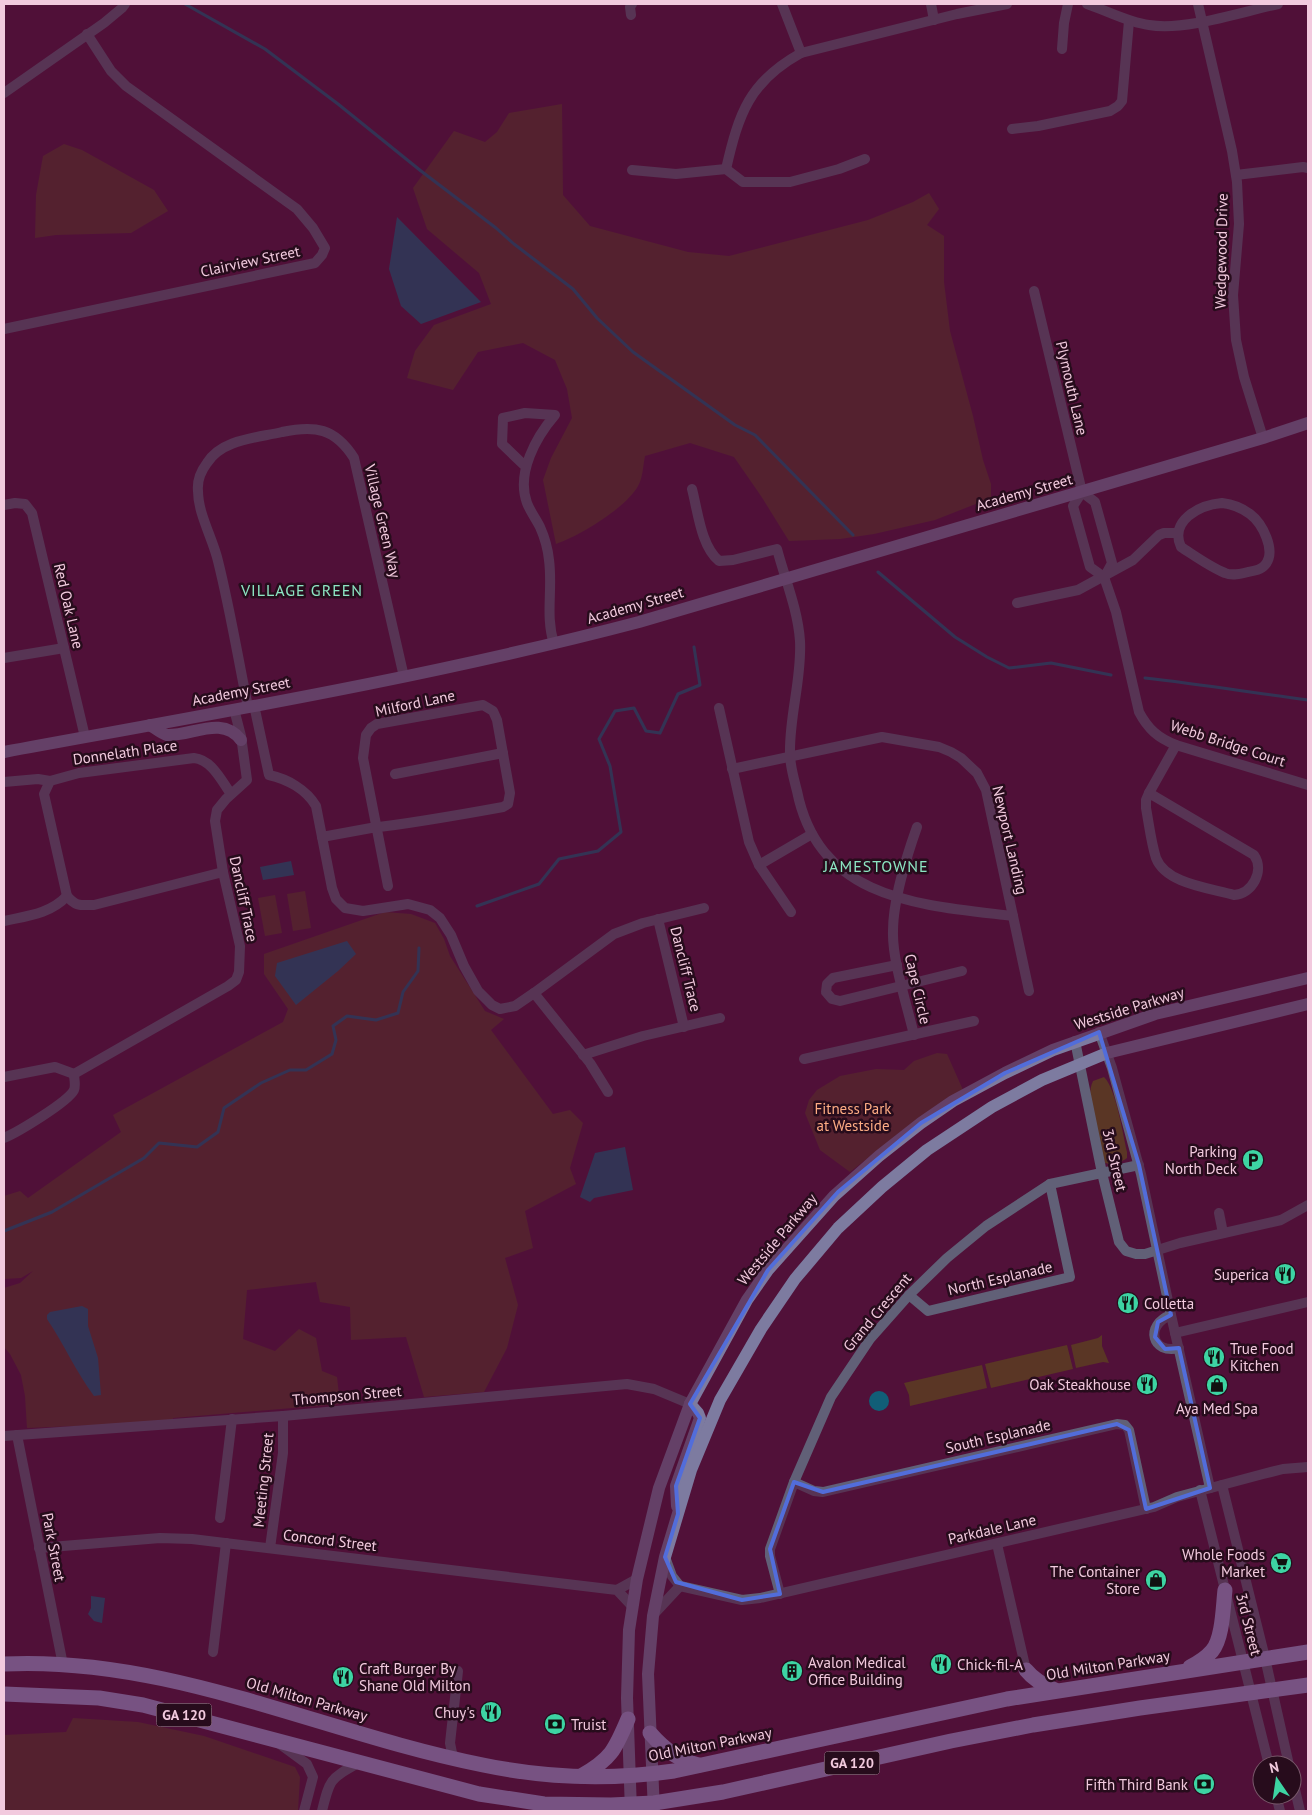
<svg xmlns="http://www.w3.org/2000/svg" width="1312" height="1815" font-family="'PT Sans',sans-serif">
	<rect width="100%" height="100%" fill="#511139"/>
	<!-- green -->
	<g fill="#5a3625">
		<path d="M562,104L563,195L590,226L688,252L729,256L868,220L913,202L929,193L939,209L927,225L944,236V282L950,331L973,416L983,460L991,484V498L935,520L874,534L840,539L789,541L761,496L734,457L690,443L645,456C643,465 643,478 638,486C626,508 579,536 556,544L543,480L551,458L572,418L567,389L555,360L523,343L478,352L453,390L407,378L415,351L434,325L491,304L479,273L427,229L413,188L454,131L485,142L497,132L509,113Z"/>
		<polygon points="64,144 82,150 154,190 168,211 131,233 56,235 35,238 36,195 43,156"/>
		<polygon points="305,891 311,928 293,931 287,894"/>
		<polygon points="275,895 282,933 265,936 258,898"/>
		<polygon points="385,912 411,914 435,923 444,939 450,956 485,1011 504,1019 491,1030 553,1114 570,1110 583,1123 570,1168 576,1184 525,1211 533,1248 505,1258 518,1305 507,1348 484,1392 424,1397 406,1337 351,1340 350,1307 320,1302 316,1282 247,1290 243,1339 275,1351 299,1329 316,1338 322,1371 337,1377 340,1404 173,1418 173,1422 27,1428 25,1396 21,1375 10,1354 4,1347 4,1288 20,1283 33,1271 21,1278 4,1279 4,1196 20,1191 28,1198 121,1132 113,1115 283,1022 288,1009 264,974 264,954"/>
		<polygon points="937,1053 947,1054 963,1090 906,1128 850,1172 820,1150 805,1113 809,1100 817,1090 840,1076 876,1069 904,1070 914,1061"/>
		<path d="M1104,1077C1116,1088 1123,1135 1127,1152V1158C1122,1162 1112,1165 1105,1163L1103,1157C1099,1137 1084,1098 1093,1081Z"/>
		<polygon points="1102,1335 1102,1346 1109,1363 1103,1362 1076,1368 1071,1345 1098,1338"/>
		<polygon points="1067,1345 1073,1369 991,1388 985,1364"/>
		<polygon points="982,1365 987,1388 910,1406 909,1395 904,1383"/>
		<polygon points="73,1718 138,1722 204,1736 295,1767 300,1777 298,1811 4,1811 4,1735 66,1732"/>
	</g>
	<!-- water -->
	<g fill="#115e77">
		<polygon points="397,217 481,302 421,324 401,306 389,269"/>
		<polygon points="291,861 294,875 263,880 260,867"/>
		<polygon points="347,941 356,954 338,971 296,1005 275,976 277,963"/>
		<polygon points="625,1147 633,1190 594,1198 590,1202 580,1197 595,1153"/>
		<path d="M82,1306L88,1309V1326L98,1358L101,1395L94,1396C76,1372 64,1344 47,1319V1315L50,1312Z"/>
		<circle cx="879" cy="1401" r="10"/>
		<polygon points="91,1596 105,1598 102,1623 94,1621 88,1614 91,1608"/>
	</g>
	<g fill="none" stroke-linecap="round" stroke-linejoin="round">
		<!-- stream -->
		<g stroke="#115e77" stroke-width="3">
			<polyline points="185,4 265,49 338,104 421,171 496,228 514,244 573,289 597,318 633,352 735,425 755,435 853,535"/>
			<polyline points="878,572 955,637 987,657 1009,668 1051,663 1111,675"/>
			<path d="M1145,678C1200,684 1254,693 1308,700"/>
			<polyline points="477,906 539,884 559,859 598,851 621,832 610,766 599,739 615,711 634,708 646,731 660,733 678,694 700,685 694,647"/>
			<polyline points="4,1231 52,1212 144,1158 159,1143 197,1147 218,1132 224,1108 261,1083 290,1070 306,1070 332,1054 336,1040 333,1026 347,1016 376,1020 398,1013 403,992 418,971 419,948"/>
		</g>
		<!-- street -->
		<g stroke="#616077" stroke-width="10">
			<polyline points="782,4 801,53"/>
			<polyline points="931,4 934,20"/>
			<path d="M1087,4C1108,11 1127,22 1149,25C1186,31 1241,12 1278,4"/>
			<polyline points="1198,4 1232,151 1237,182 1239,224 1233,295 1236,340 1244,377 1263,438"/>
			<polyline points="631,15 630,7 632,4"/>
			<polyline points="1062,49 1064,23 1068,4"/>
			<polyline points="4,93 104,23 122,8 125,4"/>
			<polyline points="1012,129 1038,126 1110,111 1118,106 1122,101 1129,21"/>
			<path d="M726,169C739,113 749,82 801,53L957,14L1007,4"/>
			<polyline points="632,170 676,174 726,169 743,182 790,182 839,169 865,159"/>
			<polyline points="1236,175 1303,167 1308,168"/>
			<polyline points="1034,291 1082,492"/>
			<polyline points="4,329 315,263 322,255 325,248 313,228 297,209 126,86 111,71 87,34"/>
			<path d="M526,467L502,444L503,418L525,413L555,415C536,437 516,473 527,503C530,511 536,519 540,527C544,536 548,550 549,560C553,590 545,615 554,644"/>
			<path d="M692,489C698,512 701,546 719,561L733,560L777,549C785,579 798,610 800,641C802,679 789,716 790,754C790,766 794,779 797,791C819,901 921,905 1013,916"/>
			<path d="M1082,492L1073,506L1090,567L1104,577L1116,612L1139,712C1148,729 1158,738 1176,745L1308,785"/>
			<polyline points="1082,492 1095,502 1112,563 1105,576"/>
			<path d="M1222,503C1231,504 1242,508 1250,514C1262,523 1277,551 1265,565C1261,570 1254,571 1248,572C1240,574 1232,576 1225,573C1210,567 1195,556 1181,547C1169,521 1199,505 1222,503Z"/>
			<polyline points="4,505 15,503 25,504 32,513 85,737"/>
			<polyline points="1017,603 1078,590 1133,560 1159,535 1164,533 1178,533"/>
			<polyline points="4,658 64,648"/>
			<path d="M254,705L269,775C287,779 306,789 316,806L332,888L336,899L345,908L363,911L408,904L430,910L440,918L451,935L464,966L478,991L492,1005L500,1009L515,1006L534,993L614,934L643,923L704,908"/>
			<path d="M248,707C238,658 230,609 218,561C213,539 198,514 198,491C197,481 201,471 207,463C222,439 257,438 282,432C315,425 335,428 354,458L404,677"/>
			<polyline points="719,708 749,842 759,865 791,912"/>
			<polyline points="732,769 882,737 939,747 951,752 961,758 977,773 986,790 1029,991"/>
			<polyline points="395,774 503,753"/>
			<polyline points="4,782 38,779 50,781"/>
			<path d="M1149,793L1254,855C1265,871 1252,894 1234,895C1210,888 1166,884 1156,858C1151,842 1149,824 1146,808V800Z"/>
			<polyline points="1149,793 1176,745"/>
			<path d="M322,837L371,828C415,823 459,815 503,807L508,804L510,793L497,720L493,711L483,705L377,724L371,728L366,735L363,758L388,886"/>
			<polyline points="759,865 812,834"/>
			<path d="M223,872L94,905C81,905 76,907 67,896L44,794L50,781L79,773L194,758C212,760 221,780 231,794"/>
			<polyline points="658,919 684,1027"/>
			<path d="M4,921C27,916 50,914 67,896"/>
			<polyline points="897,965 833,978 827,984 826,992 832,999 840,1001 962,971"/>
			<polyline points="534,993 590,1063 608,1092"/>
			<polyline points="1099,1032 1112,1068 1141,1174 1171,1315 1210,1488"/>
			<path d="M914,1035C907,1005 892,960 893,931C893,901 907,855 917,827"/>
			<polyline points="1075,1041 1102,1173 1119,1242 1126,1251 1136,1254 1145,1254 1180,1243 1281,1220 1308,1205"/>
			<polyline points="583,1055 643,1036 720,1018"/>
			<polyline points="804,1059 974,1021"/>
			<polyline points="4,1077 55,1067 74,1074 228,986 236,980 239,972 240,946 223,872 215,821 217,810 226,799 247,780 241,736 234,709"/>
			<path d="M4,1138C18,1132 68,1102 74,1090C76,1085 74,1079 74,1074"/>
			<polyline points="1219,1213 1223,1233"/>
			<polyline points="909,1295 928,1311 1070,1277 1050,1184"/>
			<path d="M1171,1315C1144,1325 1152,1355 1179,1348"/>
			<polyline points="1175,1333 1308,1302"/>
			<polyline points="17,1435 63,1665"/>
			<polyline points="4,1436 283,1416 627,1384 654,1389 690,1404"/>
			<polyline points="794,1482 814,1491 823,1492 1117,1424 1125,1425 1129,1430 1146,1509"/>
			<polyline points="1222,1485 1265,1658 1289,1765"/>
			<polyline points="1200,1490 1269,1765"/>
			<polyline points="220,1518 232,1419"/>
			<polyline points="997,1544 1026,1670"/>
			<polyline points="39,1548 160,1538 192,1539 617,1590 632,1606"/>
			<polyline points="270,1548 283,1453 283,1416"/>
			<polyline points="665,1557 672,1576 680,1586 742,1600 760,1598 1154,1507 1177,1497 1263,1474 1283,1469 1308,1467"/>
			<polyline points="617,1590 637,1579"/>
			<polyline points="780,1594 770,1556 770,1549 794,1482 831,1397 870,1339 909,1295 947,1258 986,1226 1050,1184 1139,1165"/>
			<polyline points="653,1615 680,1586"/>
			<polyline points="213,1652 226,1543"/>
			<polyline points="277,1742 307,1764 313,1777 304,1811"/>
			<polyline points="457,1760 452,1753 450,1743 458,1671"/>
			<polyline points="1292,1777 1300,1811"/>
			<polyline points="1276,1795 1280,1811"/>
			<path d="M322,1811C330,1778 330,1779 360,1762"/>
		</g>
		<!-- secondary -->
		<g stroke="#7d7ba0" stroke-width="12">
			<path d="M150,725C155,728 162,734 167,735C192,736 222,715 241,740"/>
			<path d="M4,752C216,713 430,677 639,622L1263,438L1308,423"/>
			<polyline points="677,1506 676,1486 700,1418 698,1413 690,1404"/>
			<polyline points="631,1811 627,1698 629,1630 637,1579 659,1488 690,1404 747,1300 768,1270 834,1196 879,1156 921,1123 953,1101 1005,1073 1053,1050 1155,1014 1308,978"/>
			<polyline points="654,1811 648,1674 653,1616 665,1557 691,1470 720,1400 761,1329 795,1279 838,1228 882,1187 927,1150 992,1107 1042,1080 1107,1053 1308,1004"/>
		</g>
		<!-- highway -->
		<g stroke="#a6a3db" stroke-width="15">
			<path d="M4,1664C170,1656 322,1733 483,1765C545,1778 611,1780 674,1771L1007,1699L1308,1652"/>
			<path d="M1190,1667C1198,1663 1206,1658 1212,1651C1223,1638 1223,1606 1225,1590"/>
			<path d="M1026,1670C1034,1680 1043,1685 1055,1690"/>
			<polyline points="4,1694 99,1698 143,1705 479,1794 544,1804 611,1805 654,1803 723,1792 951,1741 1033,1725 1140,1708 1308,1685"/>
			<path d="M650,1733C663,1748 679,1761 699,1765"/>
			<path d="M581,1776C611,1759 615,1750 628,1719"/>
		</g>
	</g>
	<!-- marked area -->
	<path d="M0 0H1312V1815H0ZM1099,1032L1139,1165L1171,1315L1158,1322L1155,1337L1165,1349L1179,1348L1210,1488L1146,1509L1129,1430L1117,1424L823,1492L794,1482L770,1549L780,1594L742,1600L676,1582L665,1557L678,1514L676,1486L700,1418L690,1404L768,1270L838,1192L921,1123L1005,1073Z" fill="#511139" fill-opacity=".55" fill-rule="evenodd"/>
	<path fill="none" stroke="#526dda" stroke-width="4" stroke-linejoin="round" d="M1099,1032L1139,1165L1171,1315L1158,1322L1155,1337L1165,1349L1179,1348L1210,1488L1146,1509L1129,1430L1117,1424L823,1492L794,1482L770,1549L780,1594L742,1600L676,1582L665,1557L678,1514L676,1486L700,1418L690,1404L768,1270L838,1192L921,1123L1005,1073Z"/>
	<!-- icons -->
	<defs>
		<g id="parking-disc" transform="scale(1.125)"><circle r="9.5" fill="#3dd4a3" stroke="#270c1c"/><path d="M-3.5-5.5H1a3.5 3.5 0 0 1 0 7H-1V5.5H-3.5ZM-1-3.4V-.6H.8a1.4 1.4 0 0 0 0-2.8Z" fill="#111"/></g>
		<g id="restaurant-disc" transform="scale(1.125)"><circle r="9.5" fill="#3dd4a3" stroke="#270c1c"/><path d="M-5-6h1v4h1v-4h1v4h1v-4h1v5L-1.5 .5V6h-2V.5L-5-1ZM5-6V6H3V1.5H1.5Q1.5-4 5-6Z" fill="#111"/></g>
		<g id="shop-disc" transform="scale(1.125)"><circle r="9.5" fill="#3dd4a3" stroke="#270c1c"/><path d="M-5-2.5h2.3a2.7 3.5 0 0 1 5.4 0H5L5.5 6h-11ZM-1.5-2.5h3a1.5 2.3 0 0 0-3 0Z" fill="#111"/></g>
		<g id="supermarket-disc" transform="scale(1.125)"><circle r="9.5" fill="#3dd4a3" stroke="#270c1c"/><path d="M-6-5.5h2.5l.6 2H6L4.5 2H-2.5L-4.4-4H-6ZM-1.5 3.2a1.3 1.3 0 1 0 .1 0ZM3 3.2a1.3 1.3 0 1 0 .1 0Z" fill="#111"/></g>
		<g id="building-disc" transform="scale(1.125)"><circle r="9.5" fill="#3dd4a3" stroke="#270c1c"/><path d="M-4-6H4V6H1V3H-1V6H-4ZM-2.5-4.3h1.7v1.8h-1.7ZM.8-4.3h1.7v1.8H.8ZM-2.5-1h1.7V.8h-1.7ZM.8-1h1.7V.8H.8Z" fill="#111"/></g>
		<g id="bank-disc" transform="scale(1.125)"><circle r="9.5" fill="#3dd4a3" stroke="#270c1c"/><path d="M-6-4H6V4H-6ZM0-2.3a2.3 2.3 0 1 0 0 4.6a2.3 2.3 0 1 0 0-4.6Z" fill="#111"/></g>
	</defs>
	<g fill-rule="evenodd">
		<use href="#parking-disc" x="1253" y="1160"/>
		<use href="#restaurant-disc" x="1285" y="1274"/>
		<use href="#restaurant-disc" x="1128" y="1303"/>
		<use href="#restaurant-disc" x="1214" y="1357"/>
		<use href="#restaurant-disc" x="1147" y="1384"/>
		<use href="#shop-disc" x="1217" y="1385"/>
		<use href="#supermarket-disc" x="1281" y="1563"/>
		<use href="#shop-disc" x="1156" y="1580"/>
		<use href="#restaurant-disc" x="941" y="1664"/>
		<use href="#building-disc" x="792" y="1671"/>
		<use href="#restaurant-disc" x="343" y="1677"/>
		<use href="#restaurant-disc" x="491" y="1712"/>
		<use href="#bank-disc" x="555" y="1724"/>
		<use href="#bank-disc" x="1204" y="1784"/>
	</g>
	<g text-anchor="middle" dominant-baseline="central" stroke-width="5" stroke-linejoin="round" paint-order="stroke">
		<!-- shield labels -->
		<g fill="#270c1c" stroke="#b591a4" stroke-width="1">
			<rect x="156.5" y="1703.5" width="55" height="23" rx="4"/>
			<rect x="824.5" y="1751.5" width="55" height="23" rx="4"/>
		</g>
		<g font-size="14" font-weight="bold" fill="#f2cade">
			<text x="184" y="1715">GA 120</text>
			<text x="852" y="1763">GA 120</text>
		</g>
		<!-- street labels -->
		<g font-size="15" fill="#f2cade" stroke="#270c1c">
			<text transform="translate(1221 251) rotate(-89)">Wedgewood Drive</text>
			<text transform="translate(250 261) rotate(-12)">Clairview Street</text>
			<text transform="translate(1072 388) rotate(77)">Plymouth Lane</text>
			<text transform="translate(1024 492) rotate(-16)">Academy Street</text>
			<text transform="translate(383 521) rotate(77)">Village Green Way</text>
			<text transform="translate(635 605) rotate(-16)">Academy Street</text>
			<text transform="translate(69 606) rotate(77)">Red Oak Lane</text>
			<text transform="translate(241 691) rotate(-11)">Academy Street</text>
			<text transform="translate(415 703) rotate(-12)">Milford Lane</text>
			<text transform="translate(1228 743) rotate(18)">Webb Bridge Court</text>
			<text transform="translate(125 752) rotate(-8)">Donnelath Place</text>
			<text transform="translate(1010 840) rotate(77)">Newport Landing</text>
			<text transform="translate(244 899) rotate(78)">Dancliff Trace</text>
			<text transform="translate(686 969) rotate(76)">Dancliff Trace</text>
			<text transform="translate(918 989) rotate(77)">Cape Circle</text>
			<text transform="translate(1129 1008) rotate(-17)">Westside Parkway</text>
			<text transform="translate(1115 1160) rotate(77)">3rd Street</text>
			<text transform="translate(777 1239) rotate(-50)">Westside Parkway</text>
			<text transform="translate(1000 1278) rotate(-13)">North Esplanade</text>
			<text transform="translate(877 1312) rotate(-50)">Grand Crescent</text>
			<text transform="translate(347 1395) rotate(-5)">Thompson Street</text>
			<text transform="translate(998 1436) rotate(-13)">South Esplanade</text>
			<text transform="translate(263 1480) rotate(-84)">Meeting Street</text>
			<text transform="translate(992 1529) rotate(-13)">Parkdale Lane</text>
			<text transform="translate(330 1540) rotate(7)">Concord Street</text>
			<text transform="translate(54 1547) rotate(79)">Park Street</text>
			<text transform="translate(1249 1624) rotate(76)">3rd Street</text>
			<text transform="translate(1108 1665) rotate(-9)">Old Milton Parkway</text>
			<text transform="translate(307 1699) rotate(16)">Old Milton Parkway</text>
			<text transform="translate(710 1744) rotate(-11)">Old Milton Parkway</text>
		</g>
		<!-- park labels -->
		<g font-size="15" fill="#feac84" stroke="#270c1c">
			<text x="853" y="1108">Fitness Park<tspan x="853" dy="17">at Westside</tspan></text>
		</g>
		<!-- poi labels -->
		<g font-size="15" fill="#f2cade" stroke="#270c1c" text-anchor="end">
			<text x="1237" y="1151">Parking<tspan x="1237" dy="17">North Deck</tspan></text>
			<text x="1269" y="1274">Superica</text>
			<text x="1144" y="1303" text-anchor="start">Colletta</text>
			<text x="1230" y="1348" text-anchor="start">True Food<tspan x="1230" dy="17">Kitchen</tspan></text>
			<text x="1131" y="1384">Oak Steakhouse</text>
			<text x="1217" y="1408" text-anchor="middle">Aya Med Spa</text>
			<text x="1265" y="1554">Whole Foods<tspan x="1265" dy="17">Market</tspan></text>
			<text x="1140" y="1571">The Container<tspan x="1140" dy="17">Store</tspan></text>
			<text x="808" y="1662" text-anchor="start">Avalon Medical<tspan x="808" dy="17">Office Building</tspan></text>
			<text x="957" y="1664" text-anchor="start">Chick-fil-A</text>
			<text x="359" y="1668" text-anchor="start">Craft Burger By<tspan x="359" dy="17">Shane Old Milton</tspan></text>
			<text x="475" y="1712">Chuy's</text>
			<text x="571" y="1724" text-anchor="start">Truist</text>
			<text x="1188" y="1784">Fifth Third Bank</text>
		</g>
		<!-- neighbourhood labels -->
		<g font-size="16" letter-spacing="1" fill="#8de6c3" stroke="#270c1c">
			<text x="302" y="590">VILLAGE GREEN</text>
			<text x="876" y="866">JAMESTOWNE</text>
		</g>
	</g>
	<!-- border -->
	<rect width="1312" height="1815" fill="none" stroke="#f2cade" stroke-width="10"/>
	<!-- north arrow -->
	<g transform="translate(1277 1780) rotate(347)"><circle r="24" fill="#270c1c" stroke="#78586a"/>
	<path d="M0-4L9 19L0 12L-9 19Z" fill="#3dd4a3"/>
	<text y="-8" font-size="14" font-weight="bold" text-anchor="middle" fill="#f2cade">N</text>
	</g>
</svg>
